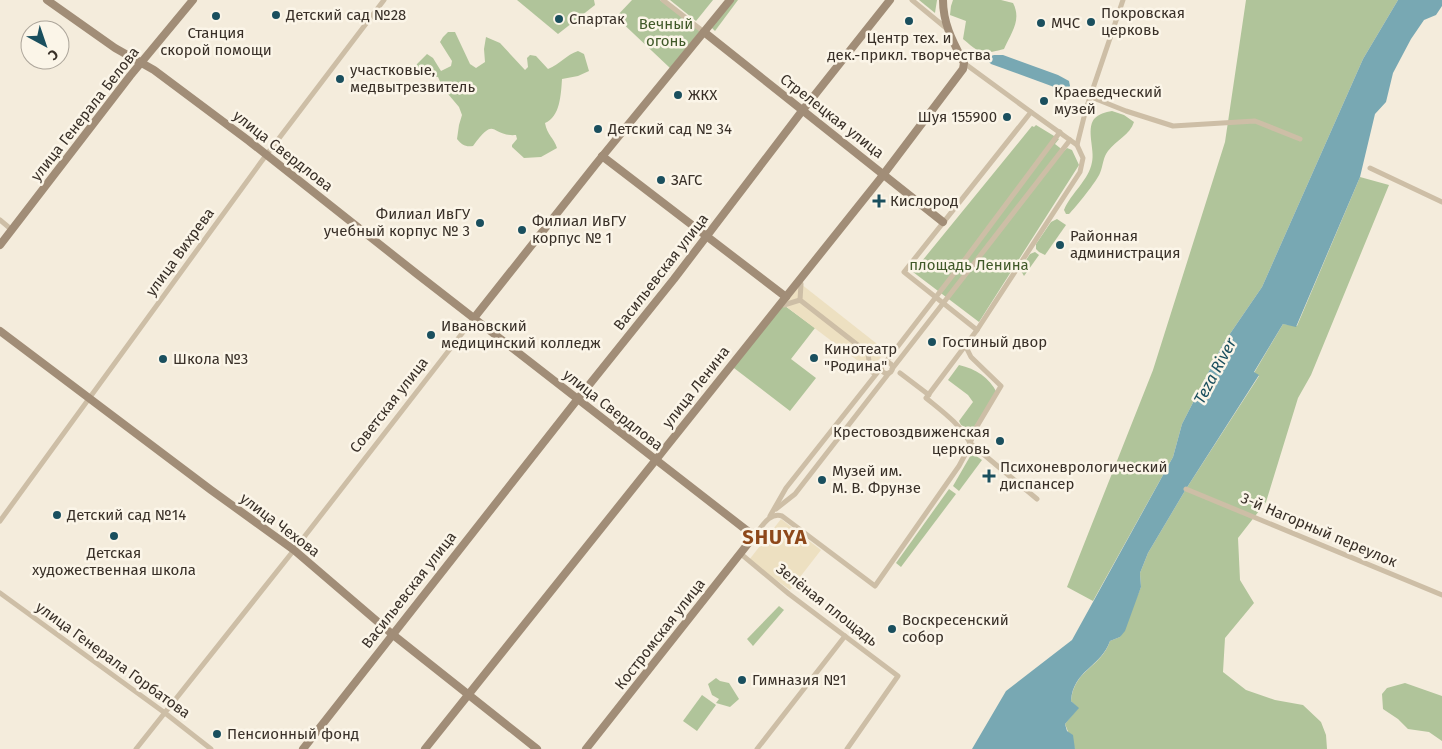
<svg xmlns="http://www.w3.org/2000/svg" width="1442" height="749" font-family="'Fira Sans',sans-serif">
	<rect width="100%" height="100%" fill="#f4ecdc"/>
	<!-- green -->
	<g fill="#b0c49a">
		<polygon points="517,0 594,0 595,5 558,34"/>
		<polygon points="632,0 660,0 700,31 670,68 616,17"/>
		<polygon points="670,0 713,0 696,21"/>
		<polygon points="733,0 738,0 715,31 711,27"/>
		<polygon points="919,0 937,0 935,13"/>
		<path d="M953,0H1001L1013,3C1022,20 1011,33 1004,49C981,55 981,54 963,39L966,21L950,15L951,6Z"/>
		<polygon points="1246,0 1398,0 1363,59 1262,287 1223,344 1182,424 1173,457 1093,601 1067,587 1153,370 1225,142"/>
		<path d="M448,32H455L470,64L476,68L485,62L484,49L486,37L500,43L525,70L528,67L527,58L530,55L536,56L548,69C560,64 566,55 578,51L584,54L589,71L578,76L562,79C561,95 560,117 545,123C547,135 554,138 557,148L541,157L524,158L512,147V145L517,139L516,135C489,137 497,114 473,146C465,147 462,145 457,139L459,125L462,115L459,107L443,88L438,77L424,76L414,71L417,64L427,54L433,58L441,71L451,66L452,61L440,42L443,37Z"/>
		<path d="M1112,111L1124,115L1134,122C1130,135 1116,140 1108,151C1103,157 1103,166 1100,173C1097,181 1075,208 1069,214H1066L1064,210C1071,193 1089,180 1092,162C1095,150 1086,130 1094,119C1099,114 1105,112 1112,111Z"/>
		<polygon points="1036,125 1059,139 1055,144 1064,151 1067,148 1072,150 1079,165 979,322 913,272 1032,126 1034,127"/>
		<path d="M1360,177L1389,185L1311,375L1298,398L1266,502L1238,538L1240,580L1254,603L1225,638L1223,672L1246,690L1275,700L1303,705L1321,722L1326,735L1327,749H1075L1065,724L1078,708L1071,701C1074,669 1101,668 1110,641L1120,637L1141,587L1140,573L1148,553L1186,489L1259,376L1254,373L1283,324L1297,326Z"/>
		<polygon points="1057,219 1066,225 1045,255 1039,252 1036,249 1036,244 1051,222"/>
		<polygon points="1035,252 1039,255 1024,276 1020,269 1030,254"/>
		<polygon points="781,303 815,328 791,359 816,378 790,411 730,365"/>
		<path d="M959,365C976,369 989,377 997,393L974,427L969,429L961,425L959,421L973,402L968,395L948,380Z"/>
		<polygon points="972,453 982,460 959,491 953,486"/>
		<polygon points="949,489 956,494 901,567 896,563"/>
		<polygon points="779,606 784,610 753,646 747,639"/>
		<polygon points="716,678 720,681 729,683 739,699 730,707 716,703 719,699 712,695 708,684"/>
		<polygon points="1405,683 1442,696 1442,741 1429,732 1408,729 1398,719 1383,709 1382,694 1387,688"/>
		<polygon points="702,695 716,705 697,731 683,721"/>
	</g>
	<!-- plaza -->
	<g fill="#ede0c1">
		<polygon points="801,284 886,351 870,370 784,305"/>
		<polygon points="781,519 821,550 790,590 749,560"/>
	</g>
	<!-- water -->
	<g fill="#78a8b3">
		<path d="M1398,0H1442V6L1436,15L1424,20L1411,39L1393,73L1386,102L1375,114L1360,177L1296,327L1283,324L1254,372L1259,375L1186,489L1148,553L1140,573L1141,587L1125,631L1120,637L1110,641C1101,667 1073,670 1071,701L1079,708L1065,724L1067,731L1073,735L1075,749H972L1006,691L1072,640L1173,457L1182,424L1223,344L1262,287L1363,59Z"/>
		<polygon points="994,55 1003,55 1058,75 1069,81 1070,86 1065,91 991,64 988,61 988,57"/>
	</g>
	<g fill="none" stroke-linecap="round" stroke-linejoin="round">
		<!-- street -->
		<g stroke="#cdbea6" stroke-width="5">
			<polyline points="663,0 704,32"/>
			<polyline points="912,0 946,28"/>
			<polyline points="964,63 1031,112"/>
			<polyline points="1091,97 1126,111 1173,126 1255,121 1300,139"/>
			<polygon points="1031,112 1077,145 1083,158 1080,172 977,330 904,272"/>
			<polyline points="1077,145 1086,109 1123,0"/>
			<polyline points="1370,168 1442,202"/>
			<polyline points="0,220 12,230"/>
			<polyline points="801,284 800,300 868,353 886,351 891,355"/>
			<polyline points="784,305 800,300"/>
			<path d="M977,330L926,398C943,412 960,424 970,443L1037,499"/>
			<polyline points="868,353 870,370 875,374"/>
			<circle cx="887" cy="368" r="5.5"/>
			<polyline points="885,363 966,258 1060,132"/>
			<polyline points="892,369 1070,140"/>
			<polyline points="900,373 929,395"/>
			<polyline points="1186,489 1442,595"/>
			<polyline points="776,509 795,494 889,373"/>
			<polyline points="770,516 786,488 881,368"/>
			<polyline points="0,521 261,162 384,0"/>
			<path d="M754,536C762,527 769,512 782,516L875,586L959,466L967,451L976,428L1001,386L971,357L966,347"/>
			<polyline points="741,554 789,594 898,676 847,749"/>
			<polyline points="0,593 165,713 211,749"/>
			<polyline points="136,749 294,550 474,318"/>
			<polyline points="757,749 845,636"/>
		</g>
		<!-- secondary -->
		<g stroke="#a18d77" stroke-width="8">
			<polyline points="47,0 115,48 154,70 249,141 417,274 754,536 586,749"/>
			<polyline points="704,32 943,222"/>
			<polyline points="602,156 786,297"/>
			<polyline points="0,245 130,76 193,0"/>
			<polyline points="474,318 596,164 730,0"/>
			<polyline points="0,331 211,490 294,550 392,634 537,749"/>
			<polyline points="303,749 573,405 674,279 802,111 890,0"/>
			<path d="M425,749L880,179L963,69L964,63C953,42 943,24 943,0"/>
		</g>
	</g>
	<!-- markers -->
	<g fill="#1a4f5e" stroke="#fbf5e8" stroke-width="2">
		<circle cx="276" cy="15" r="5"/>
		<circle cx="216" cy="16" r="5"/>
		<circle cx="559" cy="19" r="5"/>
		<circle cx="909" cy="21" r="5"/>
		<circle cx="1091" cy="22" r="5"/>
		<circle cx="1041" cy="23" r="5"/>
		<circle cx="340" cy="79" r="5"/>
		<circle cx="678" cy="95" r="5"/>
		<circle cx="1044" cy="101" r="5"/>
		<circle cx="1007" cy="117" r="5"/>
		<circle cx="598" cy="129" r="5"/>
		<circle cx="661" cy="180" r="5"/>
		<path d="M876.5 193.5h5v5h5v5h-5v5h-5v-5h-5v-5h5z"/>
		<circle cx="480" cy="223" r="5"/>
		<circle cx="522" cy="230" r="5"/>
		<circle cx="1060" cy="245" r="5"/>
		<circle cx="431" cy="335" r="5"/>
		<circle cx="932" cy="342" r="5"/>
		<circle cx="814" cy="358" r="5"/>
		<circle cx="163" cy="359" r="5"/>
		<circle cx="1000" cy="441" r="5"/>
		<path d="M986.5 468.5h5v5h5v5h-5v5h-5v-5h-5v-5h5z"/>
		<circle cx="822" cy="480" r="5"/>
		<circle cx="57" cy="515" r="5"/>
		<circle cx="114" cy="536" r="5"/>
		<circle cx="892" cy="629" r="5"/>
		<circle cx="742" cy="680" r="5"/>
		<circle cx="217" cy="734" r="5"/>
	</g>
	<g text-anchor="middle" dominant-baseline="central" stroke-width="5" stroke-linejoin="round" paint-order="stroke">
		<!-- poi labels -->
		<g font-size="15" fill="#393028" stroke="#fbf5e8" text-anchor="start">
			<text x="1101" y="13">Покровская<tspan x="1101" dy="17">церковь</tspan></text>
			<text x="286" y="15">Детский сад №28</text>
			<text x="569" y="19">Спартак</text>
			<text x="1051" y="23">МЧС</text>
			<text x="216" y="33" text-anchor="middle">Станция<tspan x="216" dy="17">скорой помощи</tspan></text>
			<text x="909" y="38" text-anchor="middle">Центр тех. и<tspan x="909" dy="17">дек.-прикл. творчества</tspan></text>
			<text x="350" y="70">участковые,<tspan x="350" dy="17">медвытрезвитель</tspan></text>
			<text x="1054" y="92">Краеведческий<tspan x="1054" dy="17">музей</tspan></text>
			<text x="688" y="95">ЖКХ</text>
			<text x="997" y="117" text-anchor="end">Шуя 155900</text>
			<text x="608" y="129">Детский сад № 34</text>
			<text x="671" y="180">ЗАГС</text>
			<text x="890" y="201">Кислород</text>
			<text x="470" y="214" text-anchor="end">Филиал ИвГУ<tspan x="470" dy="17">учебный корпус № 3</tspan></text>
			<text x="532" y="221">Филиал ИвГУ<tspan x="532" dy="17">корпус № 1</tspan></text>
			<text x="1070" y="236">Районная<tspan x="1070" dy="17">администрация</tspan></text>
			<text x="441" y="326">Ивановский<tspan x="441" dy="17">медицинский колледж</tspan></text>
			<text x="942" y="342">Гостиный двор</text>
			<text x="824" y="349">Кинотеатр<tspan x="824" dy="17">"Родина"</tspan></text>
			<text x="173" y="359">Школа №3</text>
			<text x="990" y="432" text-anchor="end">Крестовоздвиженская<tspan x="990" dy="17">церковь</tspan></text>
			<text x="1000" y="467">Психоневрологический<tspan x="1000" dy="17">диспансер</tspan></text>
			<text x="832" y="471">Музей им.<tspan x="832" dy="17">М. В. Фрунзе</tspan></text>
			<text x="67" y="515">Детский сад №14</text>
			<text x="114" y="553" text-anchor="middle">Детская<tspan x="114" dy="17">художественная школа</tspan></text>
			<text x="902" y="620">Воскресенский<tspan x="902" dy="17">собор</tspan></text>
			<text x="752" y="680">Гимназия №1</text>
			<text x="227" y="734">Пенсионный фонд</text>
		</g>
		<!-- park labels -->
		<g font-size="15" fill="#405929" stroke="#fbf5e8">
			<text x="666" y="24">Вечный<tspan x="666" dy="17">огонь</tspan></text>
			<text x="969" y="265">площадь Ленина</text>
		</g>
		<!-- street labels -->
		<g font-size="15" fill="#393028" stroke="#fbf5e8">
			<text transform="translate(85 114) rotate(-52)">улица Генерала Белова</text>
			<text transform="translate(832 116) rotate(38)">Стрелецкая улица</text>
			<text transform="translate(283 151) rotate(38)">улица Свердлова</text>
			<text transform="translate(180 252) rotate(-54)">улица Вихрева</text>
			<text transform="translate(661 272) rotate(-52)">Васильевская улица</text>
			<text transform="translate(696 387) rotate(-52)">улица Ленина</text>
			<text transform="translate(389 405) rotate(-52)">Советская улица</text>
			<text transform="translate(613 410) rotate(38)">улица Свердлова</text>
			<text transform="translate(280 525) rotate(37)">улица Чехова</text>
			<text transform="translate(1319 530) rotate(23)">3-й Нагорный переулок</text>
			<text transform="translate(409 590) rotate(-52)">Васильевская улица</text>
			<text transform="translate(827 605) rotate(38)">Зелёная площадь</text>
			<text transform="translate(660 634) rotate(-52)">Костромская улица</text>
			<text transform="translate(113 660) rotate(36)">улица Генерала Горбатова</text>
		</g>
		<!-- water labels -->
		<g font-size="16" font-style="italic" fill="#1a4f5e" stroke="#fbf5e8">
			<text transform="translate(1215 371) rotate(-62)">Teza River</text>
		</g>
		<!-- district labels -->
		<g font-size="20" font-weight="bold" letter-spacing="1" fill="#8e481a" stroke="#fbf5e8">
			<text x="775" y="537">SHUYA</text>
		</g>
	</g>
	<!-- north arrow -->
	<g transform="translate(45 45) rotate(140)"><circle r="24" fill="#fbf5e8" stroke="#ada69b"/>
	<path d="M0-4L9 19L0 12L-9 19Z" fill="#1a4f5e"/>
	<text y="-8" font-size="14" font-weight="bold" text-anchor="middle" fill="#393028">С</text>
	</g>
</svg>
